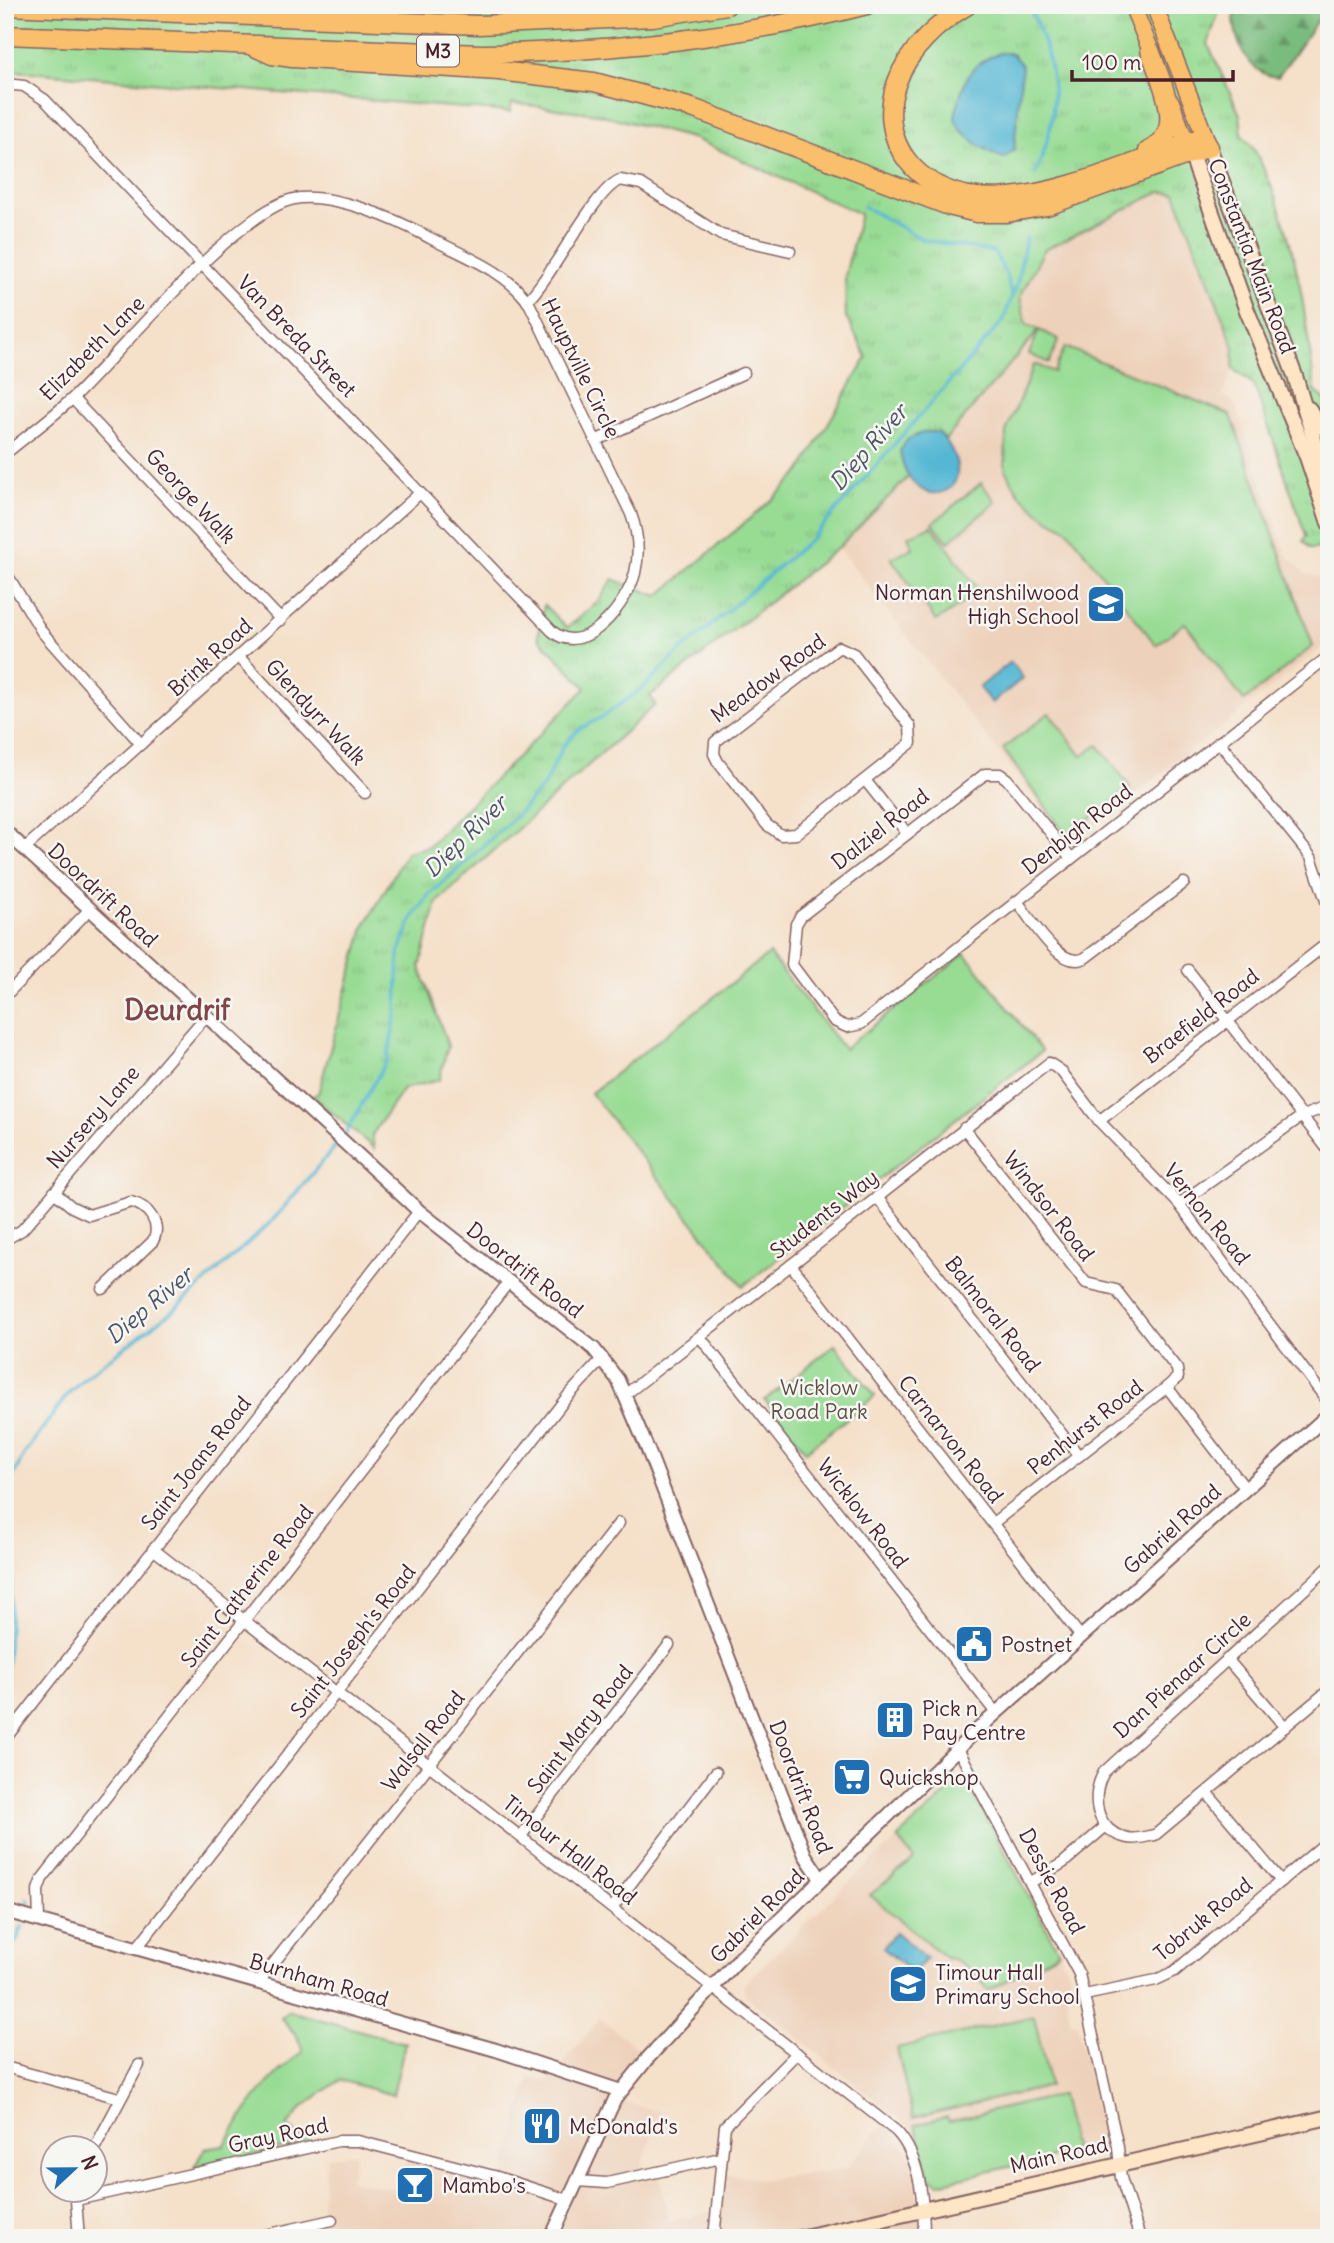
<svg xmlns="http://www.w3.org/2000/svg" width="1334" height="2243" font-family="Delius,sans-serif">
	<defs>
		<pattern id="grass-tufts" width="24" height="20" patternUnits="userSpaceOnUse" patternTransform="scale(1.75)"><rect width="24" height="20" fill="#98dc94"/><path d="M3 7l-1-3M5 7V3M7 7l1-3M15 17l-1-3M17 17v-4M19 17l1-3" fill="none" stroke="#84bc80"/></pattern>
		<pattern id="forest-firs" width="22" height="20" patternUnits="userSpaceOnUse" patternTransform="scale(1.75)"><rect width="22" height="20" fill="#7abc7e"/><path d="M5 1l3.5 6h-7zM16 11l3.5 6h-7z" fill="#669867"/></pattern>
	</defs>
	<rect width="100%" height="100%" fill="#f6f6f2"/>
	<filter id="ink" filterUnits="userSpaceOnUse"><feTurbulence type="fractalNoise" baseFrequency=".0143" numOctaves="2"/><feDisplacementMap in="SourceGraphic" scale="14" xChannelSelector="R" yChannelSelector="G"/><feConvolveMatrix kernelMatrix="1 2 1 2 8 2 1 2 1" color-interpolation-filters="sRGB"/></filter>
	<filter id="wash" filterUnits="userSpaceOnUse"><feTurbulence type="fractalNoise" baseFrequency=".00686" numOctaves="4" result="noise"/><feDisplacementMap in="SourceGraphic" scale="28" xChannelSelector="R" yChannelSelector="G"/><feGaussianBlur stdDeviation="1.57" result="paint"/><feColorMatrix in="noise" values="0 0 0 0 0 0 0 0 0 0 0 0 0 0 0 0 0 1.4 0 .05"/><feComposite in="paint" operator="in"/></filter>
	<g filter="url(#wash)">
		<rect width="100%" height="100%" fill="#f5e0c9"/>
		<!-- built -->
		<g fill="#eed1ba">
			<polygon points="1168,191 1175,193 1234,347 1233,369 1223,394 1235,404 1286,553 1305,574 1317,577 1326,575 1329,642 1071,844 838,548 945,440 1038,331 1026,324 1020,297 1044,250"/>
			<polygon points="963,1785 971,1789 1069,1971 1072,1985 1066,1996 1071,2023 1077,2022 1103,2137 1097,2146 939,2183 918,2134 745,1995 744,1984 846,1885 954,1787"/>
			<polygon points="600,2018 649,2058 621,2091 626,2103 660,2112 638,2176 660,2172 668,2221 715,2211 720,2174 764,2180 846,2168 885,2123 912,2158 924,2238 254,2238 319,2223 327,2158 356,2153 350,2180 391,2190 410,2155 502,2178 529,2078 547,2082"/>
		</g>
		<!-- grass -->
		<path fill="url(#grass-tufts)" stroke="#717e60" stroke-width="2" d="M5,5H1221L1208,44L1240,115L1242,136C1256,148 1261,163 1269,181C1298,249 1306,318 1315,391L1329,403V547L1311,549L1303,541L1306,536L1257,393L1251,382L1233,369L1234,347L1175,193L1160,192L1044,250L1020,297L1026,324L1039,330L945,440L838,548L650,696L655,705L437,902L420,967L448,1046L439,1080L403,1089L372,1135L374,1148L312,1096L318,1094L364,927L407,852L429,846L586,688L538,637L544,605L567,628L599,601L613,579L658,596L773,499L800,472L867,357L846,317L845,276L860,214L695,139L598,114L512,103L510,112L5,70Z"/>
		<!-- forest -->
		<path fill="url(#forest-firs)" stroke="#626e54" stroke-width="2" d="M1235,5H1328L1278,77C1246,75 1230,34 1235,5Z"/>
		<!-- green -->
		<g fill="#98dc94" stroke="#717e60" stroke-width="2">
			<polygon points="1039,330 1059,339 1049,363 1029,354"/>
			<polygon points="1065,347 1231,415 1313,646 1244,701 1185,623 1156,645 1067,529 1045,517 1020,495 1005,470 1006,432 1034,364 1054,372"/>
			<polygon points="981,483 996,502 948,542 933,523"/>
			<polygon points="932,526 980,592 936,621 891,558 913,548 908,536"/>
			<polygon points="1049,713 1082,756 1098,745 1131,788 1067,836 1003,749"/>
			<polygon points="965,953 1042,1051 743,1286 591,1093 769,954 844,1049"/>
			<polygon points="835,1345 875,1396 806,1451 765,1400"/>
			<path d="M963,1785L971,1789L1059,1952L988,1991C980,1977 962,1959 946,1958L870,1895L914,1859L897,1838L954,1787Z"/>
			<path d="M289,2011L405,2043L393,2095L340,2080L304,2106L287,2126L310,2142L195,2168L205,2149L224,2146C246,2109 267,2077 303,2052L297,2036L281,2018Z"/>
			<polygon points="1034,2016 1050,2086 913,2118 897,2048"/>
			<polygon points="1061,2095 1074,2152 939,2183 929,2177 915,2125 947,2117 949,2121"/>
		</g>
		<!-- water -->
		<g fill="#55b7d4" stroke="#506b80" stroke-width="2">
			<path d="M1000,53H1011L1022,65L1014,150L1004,158C990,154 962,136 956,122C953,115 958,107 959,100C966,74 974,62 1000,53Z"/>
			<path d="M924,432H938C994,492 911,524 900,451L908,439Z"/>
			<polygon points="1011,662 1023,678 992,703 979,688"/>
			<polygon points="895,1932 926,1958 913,1973 883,1948"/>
		</g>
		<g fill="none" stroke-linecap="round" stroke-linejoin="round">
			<!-- stream -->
			<g stroke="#55b7d4" stroke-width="3.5">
				<path d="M1030,9C1058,67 1062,114 1035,174"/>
				<polyline points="863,206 924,240 994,252 1006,274 1012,298"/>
				<polyline points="344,1136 387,1060 397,1011 399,952 412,919 429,895 515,817 544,785 563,746 578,730 602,717 644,687 673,658 812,538 1003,321 1017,284 1026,238"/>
				<polyline points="5,1506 13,1476 26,1451 68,1394 86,1376 175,1309 272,1221 339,1142"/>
				<polyline points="5,1510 12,1575 6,1676 8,1723"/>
				<polyline points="28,1909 28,1899"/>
				<polyline points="5,1953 17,1940 22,1927"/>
			</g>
		</g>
	</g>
	<g filter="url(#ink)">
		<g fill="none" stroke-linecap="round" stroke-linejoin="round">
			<!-- minor casing -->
			<g stroke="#866362" stroke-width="13">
				<g id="minor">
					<path d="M5,84L24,86L45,100L552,631C585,660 628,602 635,573C640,552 638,533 631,514L530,305C508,271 464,256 430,238C396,219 332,192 294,199C238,210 121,351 75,396C53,417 28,435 5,454"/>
					<path d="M527,301C553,276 594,190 620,180L641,184L721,235L790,251"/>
					<polyline points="73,399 281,620"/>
					<polyline points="595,441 744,373"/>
					<polyline points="5,571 42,632 141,744"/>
					<polygon points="839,647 854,654 910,726 911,743 796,834 781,835 767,825 718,762 714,754 715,742"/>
					<polyline points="239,657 365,793"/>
					<polyline points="1219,742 1311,857 1329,909"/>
					<polyline points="865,780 907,833"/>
					<polyline points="24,849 420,493"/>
					<polyline points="1071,858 1007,779 1000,774 985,774 801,916 796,924 792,965 834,1021 847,1027 861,1024 1329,656"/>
					<path d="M1017,901C1031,919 1060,971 1085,958L1184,883"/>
					<polyline points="1188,970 1329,1151"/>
					<polyline points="5,996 90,909"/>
					<polyline points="1099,1121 1329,942"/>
					<polyline points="964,1128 1086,1283 1116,1290 1177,1369 1178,1377 1167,1387 1245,1488"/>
					<path d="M54,1192L72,1207L89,1215L131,1202C148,1206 162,1224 153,1241L103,1289"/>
					<polyline points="877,1197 1079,1456"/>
					<polyline points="1179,1204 1302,1116 1329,1106"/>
					<polyline points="5,1240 22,1230 206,1016"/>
					<polyline points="791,1265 1081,1637"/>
					<polyline points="700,1337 996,1713"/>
					<polyline points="626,1394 1049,1063 1061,1071 1099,1121 1179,1204 1329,1403"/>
					<polyline points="993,1523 1167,1387"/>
					<path d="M153,1549L896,2131C921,2157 924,2204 924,2238"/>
					<path d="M1329,1567L1104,1772C1090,1796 1095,1832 1128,1838C1136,1840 1147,1836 1155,1835L1329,1690"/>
					<polyline points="1227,1659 1285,1727"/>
					<polyline points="5,1739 419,1211"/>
					<polyline points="958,1749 1079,1974 1118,2147 1121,2178 1140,2238"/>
					<polyline points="1207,1793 1281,1881"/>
					<polyline points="521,1836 669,1645"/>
					<polyline points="1031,1882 1063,1863 1106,1826"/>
					<polyline points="613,1907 716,1772"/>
					<polyline points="39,1920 38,1890 42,1879 508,1283"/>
					<polyline points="136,1949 567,1397 603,1358"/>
					<polyline points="258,1983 619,1523"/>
					<polyline points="1085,1995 1156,1980 1175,1971 1329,1840"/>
					<polyline points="5,2067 119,2098"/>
					<polyline points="94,2149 139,2065"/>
					<polyline points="576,2181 607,2183 721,2158"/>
					<polyline points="76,2200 338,2141 358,2141 494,2176 568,2200"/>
					<polyline points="79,2238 76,2200 79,2190"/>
					<polyline points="252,2238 332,2220"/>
					<polyline points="714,2238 725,2126 797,2053"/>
				</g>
			</g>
			<!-- tertiary casing -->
			<g stroke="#866362" stroke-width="16">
				<g id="tertiary">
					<polyline points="5,831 419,1211 594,1349 618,1380 648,1450 805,1855 821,1879"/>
					<polyline points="5,1911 496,2050 621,2091"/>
					<polyline points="551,2238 615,2099 648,2058 737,1961 974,1733 1329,1414"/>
				</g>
			</g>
			<!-- secondary casing -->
			<g stroke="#866362" stroke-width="18">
				<g id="secondary">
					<polyline points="1209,147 1295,376 1329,489"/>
					<polyline points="1191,154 1246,308 1307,457 1329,523"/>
					<polyline points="1309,409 1316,421 1329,432"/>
					<polyline points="800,2238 1329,2117"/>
				</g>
			</g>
			<!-- primary casing -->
			<g stroke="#866362" stroke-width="19">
				<g id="primary">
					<polyline points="1132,5 1155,61"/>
					<polyline points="1154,5 1209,147"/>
					<polyline points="1171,102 1190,153"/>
				</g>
			</g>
			<!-- motorway casing -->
			<g stroke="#866362" stroke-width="21">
				<g id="motorway">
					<path d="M968,5C939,22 908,50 897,82C875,142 918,191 977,197C1043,204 1134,162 1197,139"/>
					<polyline points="5,6 479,25 653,17 727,5"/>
					<polyline points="321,8 395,5"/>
					<path d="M5,35L481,54C615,51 737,38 867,5"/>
					<polyline points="250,45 272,55 292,58 499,71 594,82 692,108 949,206 977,213 1007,213 1047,206 1209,147"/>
					<path d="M1148,151C1189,133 1160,81 1150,50"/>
				</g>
			</g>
			<!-- minor -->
			<use href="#minor" stroke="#fff" stroke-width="10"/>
			<!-- tertiary -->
			<use href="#tertiary" stroke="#fff" stroke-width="12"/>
			<!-- secondary -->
			<use href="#secondary" stroke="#fde5c5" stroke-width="14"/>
			<!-- primary -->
			<use href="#primary" stroke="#f9bf6d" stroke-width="16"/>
			<!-- motorway -->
			<use href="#motorway" stroke="#f9bf6d" stroke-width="18"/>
		</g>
	</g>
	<!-- icons -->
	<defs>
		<g id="school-square" transform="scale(2.0125)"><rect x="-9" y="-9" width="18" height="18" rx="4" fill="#1f6fb2" stroke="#f6f6f2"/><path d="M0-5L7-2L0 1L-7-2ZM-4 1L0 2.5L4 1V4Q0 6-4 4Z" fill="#fff"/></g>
		<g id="civic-square" transform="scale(2.0125)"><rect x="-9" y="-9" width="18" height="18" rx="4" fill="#1f6fb2" stroke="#f6f6f2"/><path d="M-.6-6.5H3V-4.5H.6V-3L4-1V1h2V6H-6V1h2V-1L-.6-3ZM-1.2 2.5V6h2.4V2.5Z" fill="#fff"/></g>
		<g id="building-square" transform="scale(2.0125)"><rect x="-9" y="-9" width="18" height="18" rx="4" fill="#1f6fb2" stroke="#f6f6f2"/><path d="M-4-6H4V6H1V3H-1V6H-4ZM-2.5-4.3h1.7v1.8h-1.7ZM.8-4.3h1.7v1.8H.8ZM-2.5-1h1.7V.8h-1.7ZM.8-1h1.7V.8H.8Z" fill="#fff"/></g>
		<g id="supermarket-square" transform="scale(2.0125)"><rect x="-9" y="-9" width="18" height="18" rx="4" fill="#1f6fb2" stroke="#f6f6f2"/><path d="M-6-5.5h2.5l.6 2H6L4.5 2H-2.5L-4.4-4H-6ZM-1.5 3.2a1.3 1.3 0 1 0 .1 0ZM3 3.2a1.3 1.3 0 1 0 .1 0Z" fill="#fff"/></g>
		<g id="restaurant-square" transform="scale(2.0125)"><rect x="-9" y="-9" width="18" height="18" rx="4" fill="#1f6fb2" stroke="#f6f6f2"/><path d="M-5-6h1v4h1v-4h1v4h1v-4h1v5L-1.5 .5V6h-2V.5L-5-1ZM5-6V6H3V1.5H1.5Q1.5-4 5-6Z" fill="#fff"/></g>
		<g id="bar-square" transform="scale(2.0125)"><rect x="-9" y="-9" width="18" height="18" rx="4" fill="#1f6fb2" stroke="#f6f6f2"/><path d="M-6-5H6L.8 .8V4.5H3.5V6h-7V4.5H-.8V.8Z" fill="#fff"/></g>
	</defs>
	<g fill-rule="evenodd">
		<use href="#school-square" x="1106" y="604"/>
		<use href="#civic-square" x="974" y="1644"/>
		<use href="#building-square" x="895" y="1720"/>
		<use href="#supermarket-square" x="852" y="1777"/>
		<use href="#school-square" x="908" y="1984"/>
		<use href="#restaurant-square" x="542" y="2126"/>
		<use href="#bar-square" x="415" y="2185"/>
	</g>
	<g text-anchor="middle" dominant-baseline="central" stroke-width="5" stroke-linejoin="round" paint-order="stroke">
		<!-- shield labels -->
		<rect fill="#f6f6f2" stroke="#7e6067" stroke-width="2" x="417" y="35.5" width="42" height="31" rx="5"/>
		<g font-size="19" font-weight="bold" fill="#4a1f2b">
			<text x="438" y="51">M3</text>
		</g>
		<!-- street labels -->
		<g font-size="21" fill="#4a1f2b" stroke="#f6f6f2">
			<text transform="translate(1252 256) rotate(69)">Constantia Main Road</text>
			<text transform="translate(297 336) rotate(46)">Van Breda Street</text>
			<text transform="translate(92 348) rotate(-45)">Elizabeth Lane</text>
			<text transform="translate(581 368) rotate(64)">Hauptville Circle</text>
			<text transform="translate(191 496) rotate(47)">George Walk</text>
			<text transform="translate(210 657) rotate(-42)">Brink Road</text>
			<text transform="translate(768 678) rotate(-36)">Meadow Road</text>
			<text transform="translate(316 712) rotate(47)">Glendyrr Walk</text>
			<text transform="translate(880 829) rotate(-38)">Dalziel Road</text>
			<text transform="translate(1077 829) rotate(-38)">Denbigh Road</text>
			<text transform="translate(103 895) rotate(43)">Doordrift Road</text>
			<text transform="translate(1201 1016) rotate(-38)">Braefield Road</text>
			<text transform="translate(93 1117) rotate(-49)">Nursery Lane</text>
			<text transform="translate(1049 1206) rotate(52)">Windsor Road</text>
			<text transform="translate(824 1214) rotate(-38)">Students Way</text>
			<text transform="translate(1207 1214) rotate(51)">Vernon Road</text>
			<text transform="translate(525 1270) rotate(38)">Doordrift Road</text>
			<text transform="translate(993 1314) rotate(52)">Balmoral Road</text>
			<text transform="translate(1085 1427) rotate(-38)">Penhurst Road</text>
			<text transform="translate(951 1439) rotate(52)">Carnarvon Road</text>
			<text transform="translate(196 1463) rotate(-52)">Saint Joans Road</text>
			<text transform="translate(863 1513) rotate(52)">Wicklow Road</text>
			<text transform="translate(1172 1529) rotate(-42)">Gabriel Road</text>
			<text transform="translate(247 1586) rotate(-52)">Saint Catherine Road</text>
			<text transform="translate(353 1641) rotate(-52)">Saint Joseph's Road</text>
			<text transform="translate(1182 1675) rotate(-42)">Dan Pienaar Circle</text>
			<text transform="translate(580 1729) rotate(-52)">Saint Mary Road</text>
			<text transform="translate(423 1741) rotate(-52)">Walsall Road</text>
			<text transform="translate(801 1787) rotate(69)">Doordrift Road</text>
			<text transform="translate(570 1850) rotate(38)">Timour Hall Road</text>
			<text transform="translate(1052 1881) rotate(62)">Dessie Road</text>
			<text transform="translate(757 1916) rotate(-45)">Gabriel Road</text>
			<text transform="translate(1203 1919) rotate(-39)">Tobruk Road</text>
			<text transform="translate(319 1980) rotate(16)">Burnham Road</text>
			<text transform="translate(278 2135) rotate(-12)">Gray Road</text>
			<text transform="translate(1059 2155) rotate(-13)">Main Road</text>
		</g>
		<!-- poi labels -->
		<g font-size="21" fill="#4a1f2b" stroke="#f6f6f2" text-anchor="start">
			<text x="1079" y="592" text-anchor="end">Norman Henshilwood<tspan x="1079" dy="24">High School</tspan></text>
			<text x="1001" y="1644">Postnet</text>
			<text x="922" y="1708">Pick n<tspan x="922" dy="24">Pay Centre</tspan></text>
			<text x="879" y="1777">Quickshop</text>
			<text x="935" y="1972">Timour Hall<tspan x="935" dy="24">Primary School</tspan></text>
			<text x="569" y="2126">McDonald's</text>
			<text x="442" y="2185">Mambo's</text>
		</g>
		<!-- park labels -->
		<g font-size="21" fill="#5e4e45" stroke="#f6f6f2">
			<text x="819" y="1387">Wicklow<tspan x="819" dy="24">Road Park</tspan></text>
		</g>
		<!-- water labels -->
		<g font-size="23" font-style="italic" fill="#4e5466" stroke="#f6f6f2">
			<text transform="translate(868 447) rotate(-49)">Diep River</text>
			<text transform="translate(465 836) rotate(-44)">Diep River</text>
			<text transform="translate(149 1305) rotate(-40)">Diep River</text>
		</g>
		<!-- district labels -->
		<g font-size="28" font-weight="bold" fill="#7f4549" stroke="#f6f6f2">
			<text x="177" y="1010">Deurdrif</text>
		</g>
	</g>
	<!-- margin -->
	<rect width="1334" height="2243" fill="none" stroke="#f6f6f2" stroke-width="28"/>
	<!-- north arrow -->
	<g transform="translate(74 2169) rotate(68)"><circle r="33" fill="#f6f6f2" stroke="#b1a0a2" stroke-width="2"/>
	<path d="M0-5L12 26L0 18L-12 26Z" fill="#1f6fb2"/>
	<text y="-10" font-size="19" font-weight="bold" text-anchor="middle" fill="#4a1f2b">N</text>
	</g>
	<!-- scale -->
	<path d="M1072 70v10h161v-10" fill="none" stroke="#4a1f2b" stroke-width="3.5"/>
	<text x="1082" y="70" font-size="21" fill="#4a1f2b" stroke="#f6f6f2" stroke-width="5" paint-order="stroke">100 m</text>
</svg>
